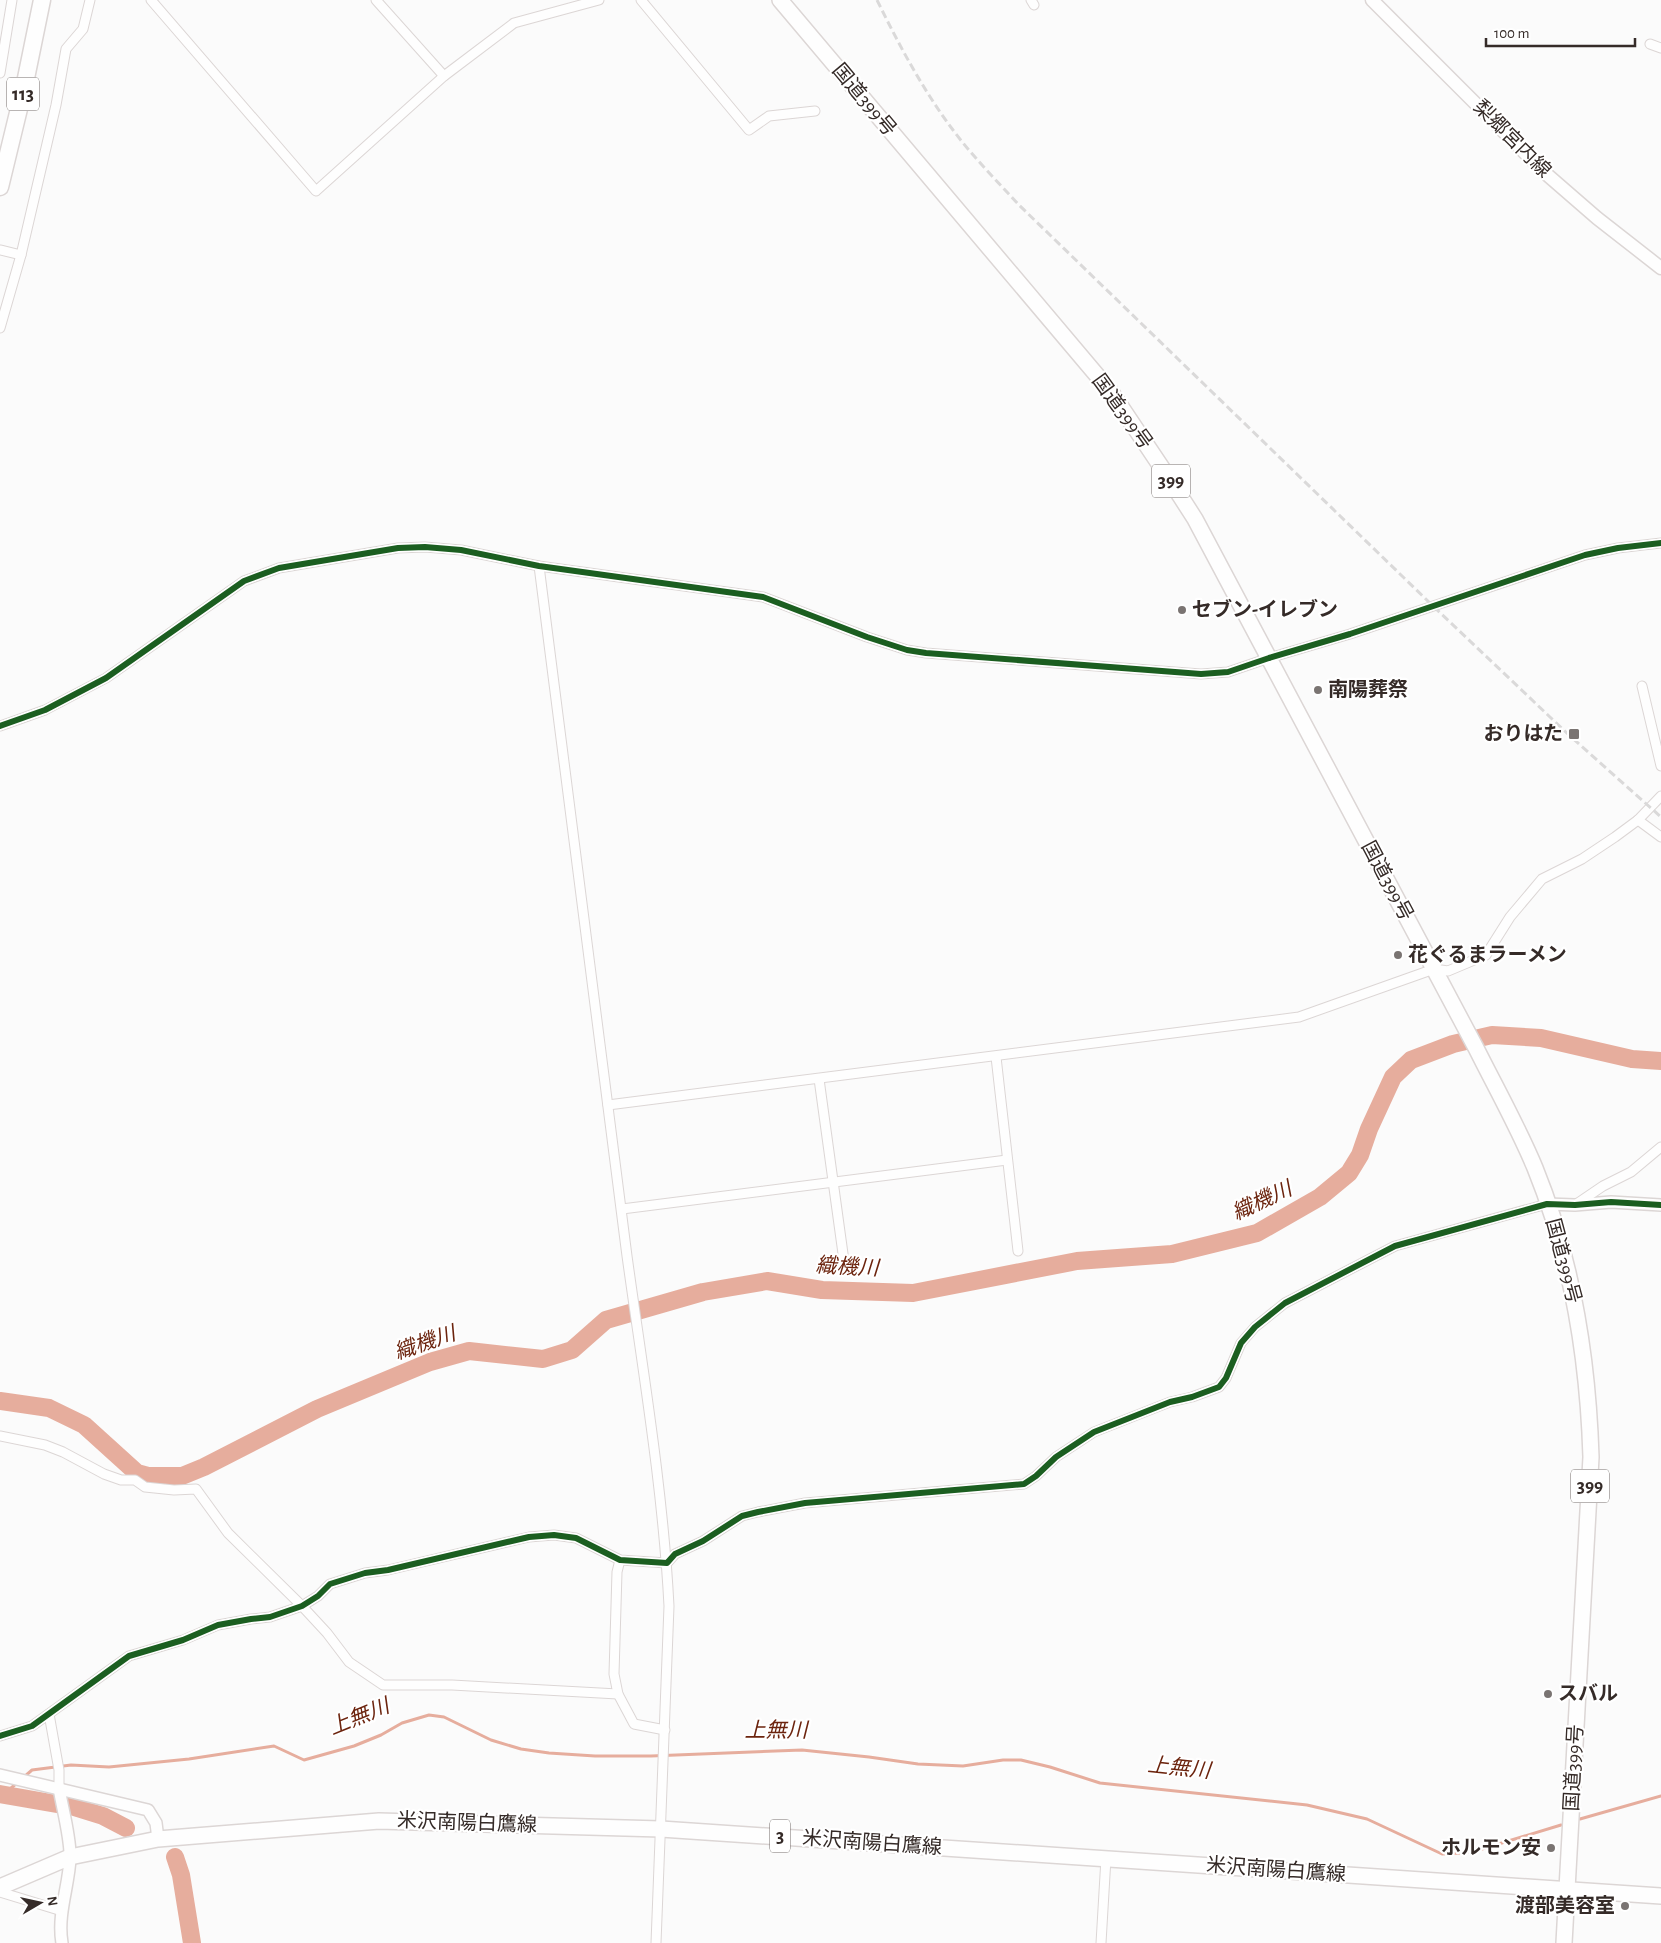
<svg xmlns="http://www.w3.org/2000/svg" width="1661" height="1943" font-family="'Alegreya Sans','Noto Sans JP',sans-serif">
	<rect width="100%" height="100%" fill="#fbfbfb"/>
	<g fill="none" stroke-linecap="round" stroke-linejoin="round">
		<!-- stream -->
		<g stroke="#e6ad9d" stroke-width="3">
			<polyline points="24,1777 32,1770 71,1765 109,1767 189,1759 274,1746 304,1760 354,1746 381,1735 402,1723 429,1715 444,1717 491,1740 521,1749 549,1753 595,1756 651,1756 802,1750 869,1757 918,1764 963,1766 1003,1760 1021,1760 1050,1767 1100,1783 1307,1805 1367,1819 1442,1854 1462,1853 1482,1849 1561,1825"/>
			<polyline points="4,1794 17,1783"/>
			<polyline points="1580,1819 1661,1796"/>
		</g>
		<!-- river -->
		<g stroke="#e6ad9d" stroke-width="18">
			<polyline points="0,1401 49,1408 84,1425 137,1473 148,1476 182,1476 204,1467 317,1409 430,1362 469,1351 543,1359 572,1350 606,1320 703,1292 767,1281 822,1290 913,1293 1077,1261 1172,1254 1257,1233 1320,1197 1349,1173 1360,1155 1369,1129 1393,1077 1411,1060 1453,1044 1492,1035 1541,1038 1632,1059 1661,1061"/>
			<polyline points="0,1794 74,1807 103,1816 126,1828"/>
			<polyline points="175,1857 181,1875 192,1943"/>
		</g>
		<!-- minor casing -->
		<g stroke="#dcd6d5" stroke-width="11">
			<g id="minor">
				<polyline points="151,0 316,191 444,76 514,23 599,0"/>
				<polyline points="376,0 444,76"/>
				<polyline points="641,0 749,130 769,116 815,111"/>
				<polyline points="1031,0 1034,5"/>
				<polyline points="1650,44 1661,48"/>
				<polyline points="0,73 12,0"/>
				<polyline points="1,250 21,255"/>
				<polyline points="0,328 21,255 56,105 66,49 83,29 90,0"/>
				<path d="M539,566C567,796 597,1026 627,1256C643,1372 663,1489 669,1606L656,1943"/>
				<polyline points="1642,686 1661,766"/>
				<polyline points="0,726 45,710 106,678 244,581 279,568 398,548 425,547 461,550 539,566 763,597 867,637 907,650 926,653 1201,674 1228,672 1269,658 1350,634 1585,555 1618,548 1661,543"/>
				<polyline points="1638,820 1661,837"/>
				<polyline points="996,1057 1018,1251"/>
				<polyline points="819,1079 844,1261"/>
				<polyline points="608,1105 1299,1017 1434,969 1448,971 1486,955 1510,917 1542,879 1582,859 1615,837 1638,820 1661,796"/>
				<polyline points="1575,1205 1603,1186 1631,1172 1661,1147"/>
				<polyline points="622,1209 1007,1160"/>
				<polyline points="0,1436 45,1445 63,1452 104,1474 121,1480 135,1480 145,1487 174,1490 196,1489 228,1533 302,1606 327,1633 349,1662 383,1685 452,1685 618,1694"/>
				<polyline points="620,1560 617,1572 614,1674 618,1694 634,1724 665,1730"/>
				<polyline points="49,1714 59,1770 59,1788"/>
				<polyline points="0,1736 32,1726 129,1656 183,1640 218,1625 251,1619 270,1617 302,1606 318,1596 330,1584 365,1573 388,1570 529,1537 554,1535 576,1538 620,1560 667,1563 675,1554 703,1541 742,1516 758,1512 805,1503 1024,1484 1036,1476 1056,1457 1094,1432 1170,1402 1192,1397 1219,1387 1226,1378 1241,1343 1255,1327 1285,1303 1395,1246 1547,1204"/>
				<polyline points="0,1892 62,1911"/>
				<polyline points="1101,1943 1106,1858"/>
			</g>
		</g>
		<!-- tertiary casing -->
		<g stroke="#dcd6d5" stroke-width="14">
			<g id="tertiary">
				<polyline points="1547,1204 1575,1205 1611,1202 1661,1205"/>
				<polyline points="0,1775 148,1810 156,1823 158,1839"/>
				<path d="M59,1788C62,1807 71,1839 70,1858C69,1886 57,1914 62,1943"/>
			</g>
		</g>
		<!-- secondary casing -->
		<g stroke="#dcd6d5" stroke-width="15">
			<polyline id="secondary" points="1372,0 1544,172 1597,218 1661,268"/>
		</g>
		<!-- primary casing -->
		<g stroke="#dcd6d5" stroke-width="18">
			<polyline id="primary" points="0,1887 70,1857 158,1839 379,1821 661,1829 1661,1896"/>
		</g>
		<!-- trunk casing -->
		<g stroke="#dcd6d5" stroke-width="18">
			<path id="trunk" d="M780,0L1111,392L1170,480L1195,519L1476,1048C1496,1088 1518,1127 1535,1168C1572,1259 1588,1359 1591,1457L1564,1943"/>
		</g>
		<!-- motorway casing -->
		<g stroke="#dcd6d5" stroke-width="19">
			<polyline id="motorway" points="0,187 24,88 42,0"/>
		</g>
		<!-- minor -->
		<use href="#minor" stroke="#fefefe" stroke-width="9"/>
		<!-- tertiary -->
		<use href="#tertiary" stroke="#fefefe" stroke-width="11"/>
		<!-- secondary -->
		<use href="#secondary" stroke="#fefefe" stroke-width="12"/>
		<!-- primary -->
		<use href="#primary" stroke="#fefefe" stroke-width="15"/>
		<!-- trunk -->
		<use href="#trunk" stroke="#fefefe" stroke-width="15"/>
		<!-- motorway -->
		<use href="#motorway" stroke="#fefefe" stroke-width="16"/>
		<!-- rail -->
		<path stroke="#dad9d9" stroke-width="3" stroke-dasharray="8 4" stroke-linecap="butt" d="M877,0C899,45 923,90 953,130C973,157 997,181 1019,205L1432,605L1570,736L1661,817"/>
		<!-- cycleway casing -->
		<g stroke="#fff" stroke-width="9">
			<g id="cycleway">
				<polyline points="0,726 45,710 106,678 244,581 279,568 398,548 425,547 461,550 539,566 763,597 867,637 907,650 926,653 1201,674 1228,672 1269,658 1350,634 1585,555 1618,548 1661,543"/>
				<polyline points="0,1736 32,1726 129,1656 183,1640 218,1625 251,1619 270,1617 302,1606 318,1596 330,1584 365,1573 388,1570 529,1537 554,1535 576,1538 620,1560 667,1563 675,1554 703,1541 742,1516 758,1512 805,1503 1024,1484 1036,1476 1056,1457 1094,1432 1170,1402 1192,1397 1219,1387 1226,1378 1241,1343 1255,1327 1285,1303 1395,1246 1547,1204 1575,1205 1611,1202 1661,1205"/>
			</g>
		</g>
		<!-- cycleway -->
		<use href="#cycleway" stroke="#1b5e20" stroke-width="6"/>
	</g>
	<!-- markers -->
	<g fill="#7a7472" stroke="#fff" stroke-width="2">
		<circle cx="1182" cy="610" r="5"/>
		<circle cx="1318" cy="690" r="5"/>
		<rect x="1568" y="728" width="12" height="12" rx="2.5"/>
		<circle cx="1398" cy="955" r="5"/>
		<circle cx="1548" cy="1694" r="5"/>
		<circle cx="1551" cy="1848" r="5"/>
		<circle cx="1625" cy="1906" r="5"/>
	</g>
	<g text-anchor="middle" dominant-baseline="central" stroke-width="4.5" stroke-linejoin="round" paint-order="stroke">
		<!-- shield labels -->
		<g fill="#fff" stroke="#726b68" stroke-width="1">
			<rect x="7" y="77.5" width="32" height="33" rx="4"/>
			<rect x="1152" y="464.5" width="38" height="33" rx="4"/>
			<rect x="1571" y="1469.5" width="38" height="33" rx="4"/>
			<rect x="770" y="1819.5" width="20" height="33" rx="4"/>
		</g>
		<g font-size="19" font-weight="bold" fill="#352b28">
			<text x="23" y="94">113</text>
			<text x="1171" y="481">399</text>
			<text x="1590" y="1486">399</text>
			<text x="780" y="1836">3</text>
		</g>
		<!-- street labels -->
		<g font-size="20" fill="#352b28" stroke="#fff">
			<text transform="translate(864 100) rotate(50)">国道399号</text>
			<text transform="translate(1512 139) rotate(45)">梨郷宮内線</text>
			<text transform="translate(1122 412) rotate(54)">国道399号</text>
			<text transform="translate(1387 881) rotate(62)">国道399号</text>
			<text transform="translate(1563 1261) rotate(75)">国道399号</text>
			<text transform="translate(1574 1768) rotate(-87)">国道399号</text>
			<text transform="translate(467 1823) rotate(2)">米沢南陽白鷹線</text>
			<text transform="translate(872 1843) rotate(4)">米沢南陽白鷹線</text>
			<text transform="translate(1276 1870) rotate(4)">米沢南陽白鷹線</text>
		</g>
		<!-- poi labels -->
		<g font-size="20" font-weight="bold" fill="#352b28" stroke="#fff" text-anchor="start">
			<text x="1192" y="610">セブン-イレブン</text>
			<text x="1328" y="690">南陽葬祭</text>
			<text x="1563" y="734" text-anchor="end">おりはた</text>
			<text x="1408" y="955">花ぐるまラーメン</text>
			<text x="1558" y="1694">スバル</text>
			<text x="1541" y="1848" text-anchor="end">ホルモン安</text>
			<text x="1615" y="1906" text-anchor="end">渡部美容室</text>
		</g>
		<!-- water labels -->
		<g font-size="21" font-style="italic" fill="#6c240e" stroke="#fff">
			<text transform="translate(1262 1201) rotate(-25)">織機川</text>
			<text transform="translate(847 1267) rotate(3)">織機川</text>
			<text transform="translate(425 1343) rotate(-19)">織機川</text>
			<text transform="translate(359 1717) rotate(-22)">上無川</text>
			<text x="776" y="1730">上無川</text>
			<text transform="translate(1179 1768) rotate(6)">上無川</text>
		</g>
	</g>
	<!-- north arrow -->
	<g transform="translate(40 1903) rotate(81)" stroke="#ffffff" stroke-width="4" paint-order="stroke">
	<path d="M0-4L9 19L0 12L-9 19Z" fill="#352b28"/>
	<text y="-8" font-size="14" font-weight="bold" text-anchor="middle" fill="#352b28">N</text>
	</g>
	<!-- scale -->
	<path d="M1486 38v8h149v-8" fill="none" stroke="#352b28" stroke-width="2.5"/>
	<text x="1494" y="38" font-size="15" fill="#352b28" stroke="#ffffff" stroke-width="4" paint-order="stroke">100 m</text>
</svg>
